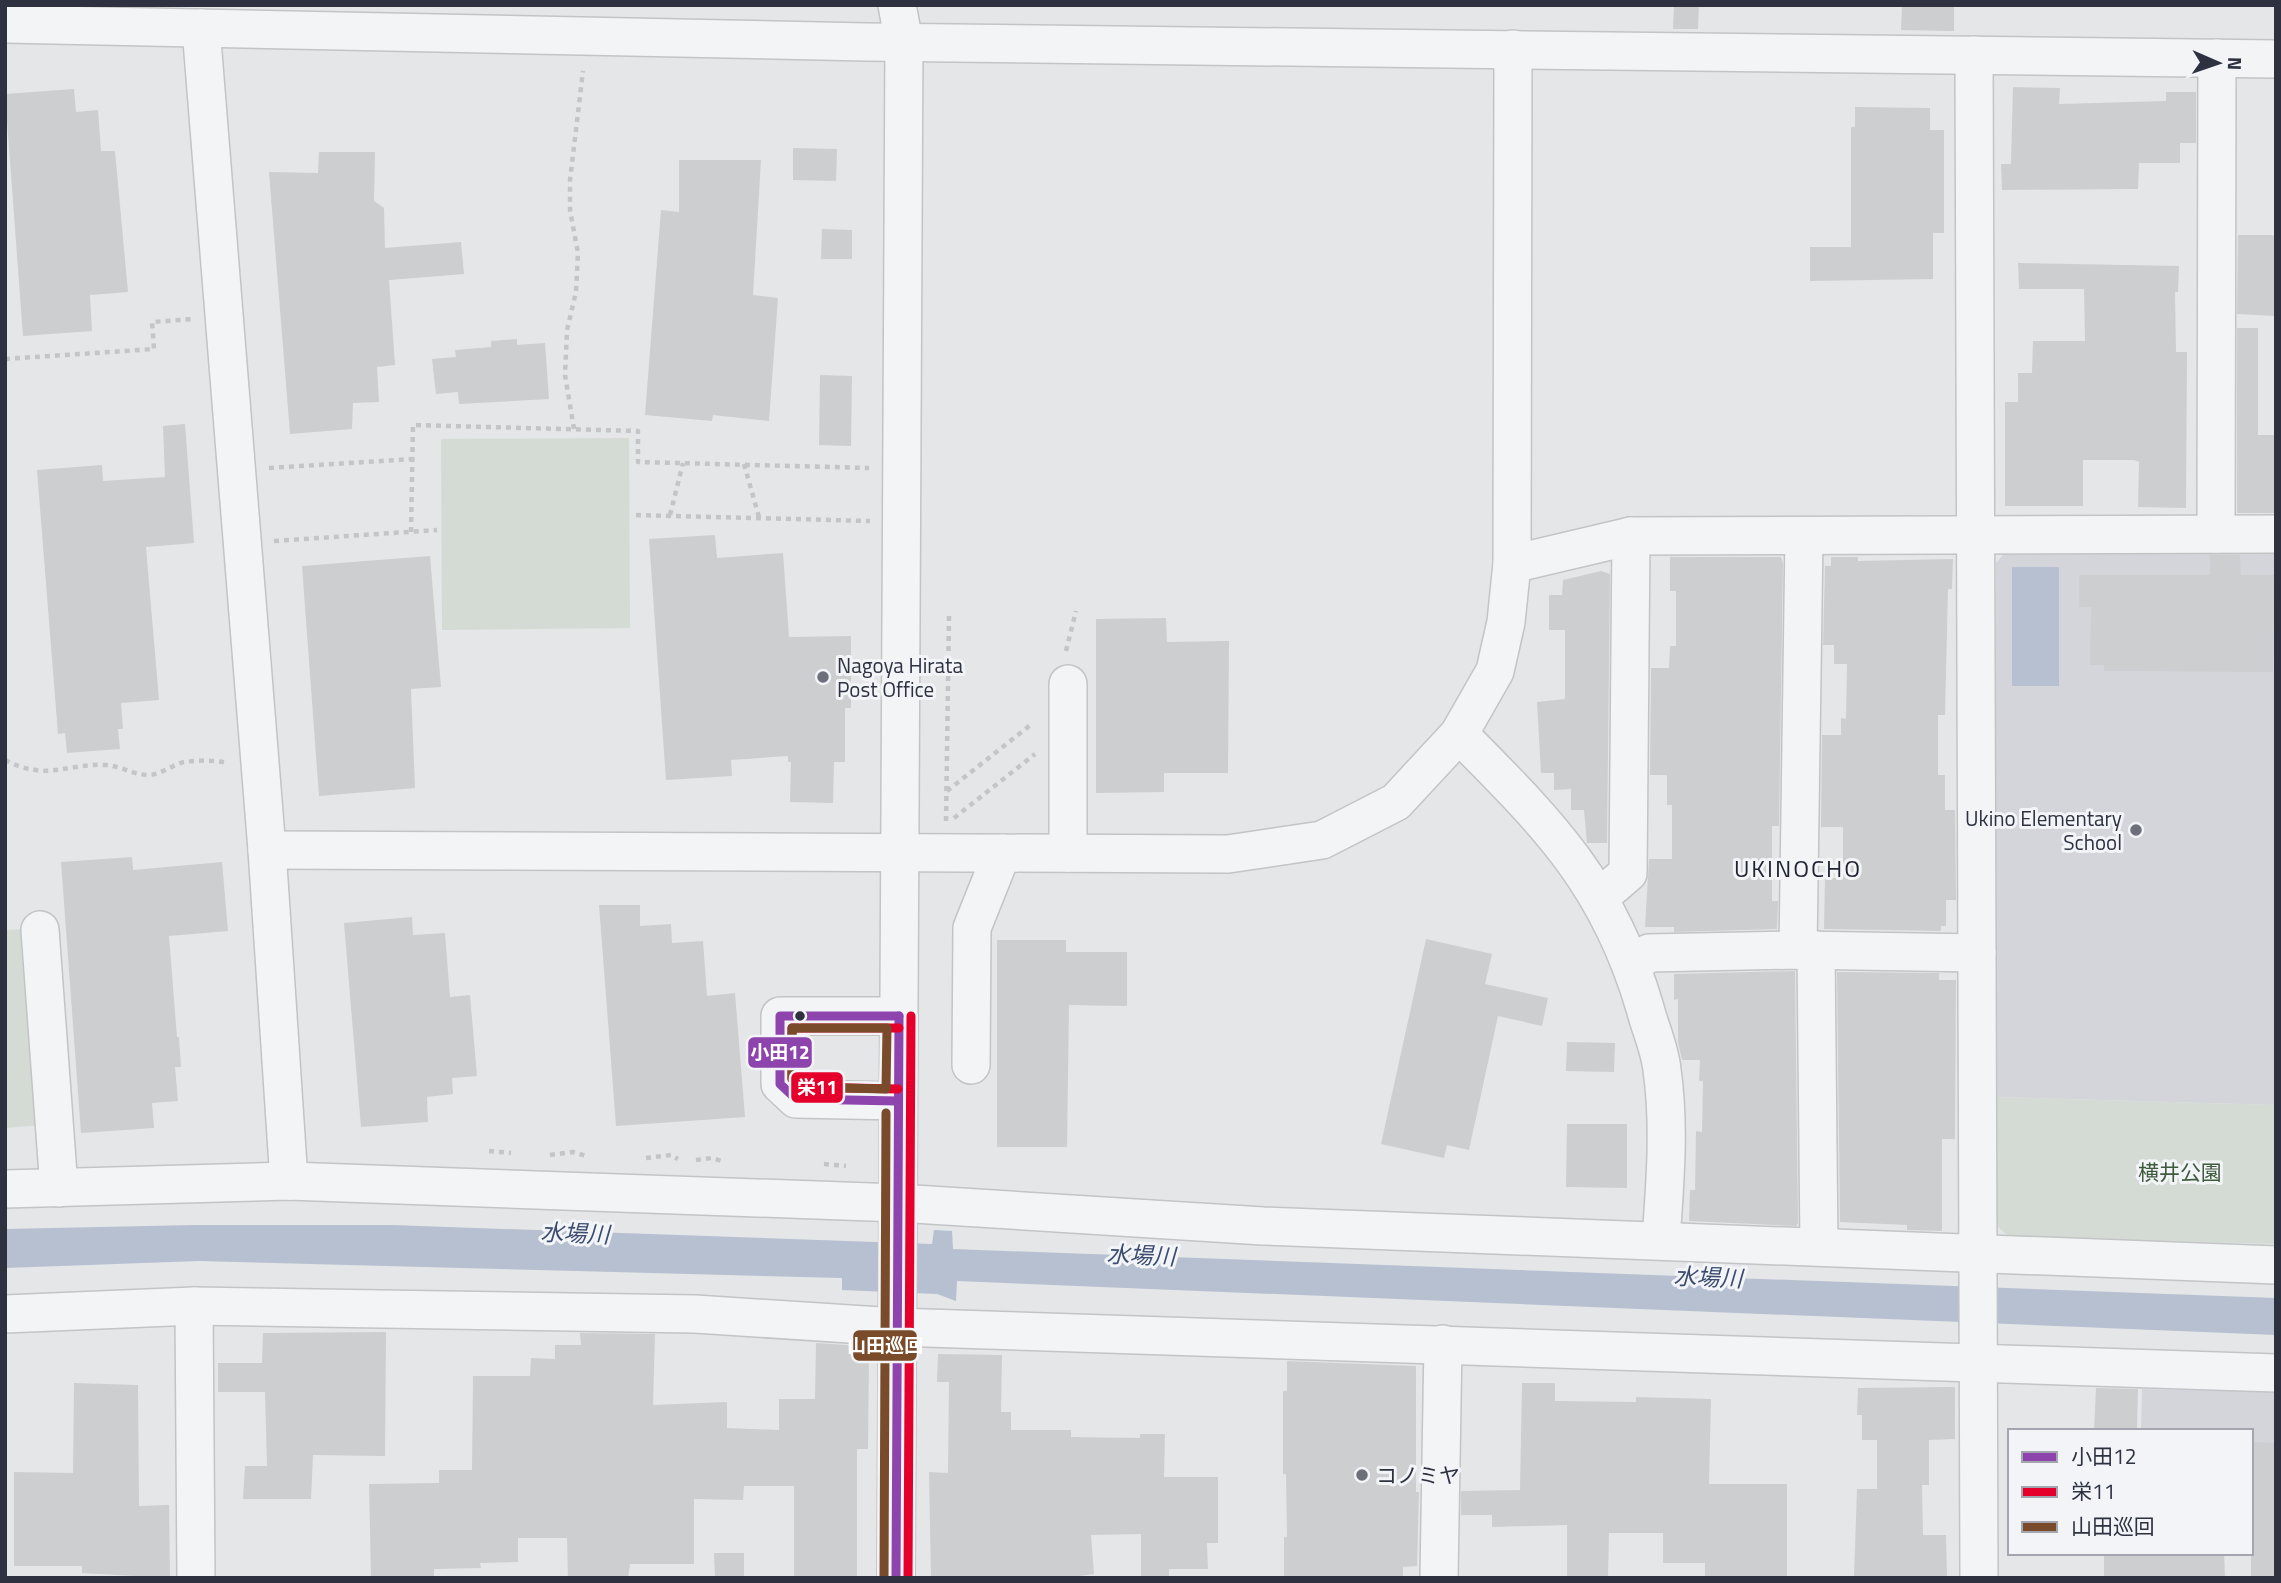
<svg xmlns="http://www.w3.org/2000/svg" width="2281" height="1583" font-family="'Titillium Web','Noto Sans JP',sans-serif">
	<rect width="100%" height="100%" fill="#e4e6e8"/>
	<!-- built -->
	<g fill="#d3d5db">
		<polygon points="2010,547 2276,547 2276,1105 1996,1097 1996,563"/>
		<polygon points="2142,1389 2276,1392 2276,1496 2251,1495 2251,1431 2141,1431"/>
	</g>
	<!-- green -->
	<g fill="#d4dbd5">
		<polygon points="629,438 630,628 442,630 441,439"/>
		<polygon points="28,929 43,1125 5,1128 5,930"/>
		<polygon points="1996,1097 2276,1105 2276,1244 2009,1237 1993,1222"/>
	</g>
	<!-- water -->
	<g fill="#b6c0d0">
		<rect x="2012" y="567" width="47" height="119"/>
		<polygon points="196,1225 392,1225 932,1244 934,1230 952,1231 953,1249 2276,1298 2276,1335 957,1281 956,1301 937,1294 842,1290 842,1278 199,1261 5,1268 5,1229"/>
	</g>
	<!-- building -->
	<g fill="#cdced0">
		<polygon points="1674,5 1699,5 1698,29 1673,29"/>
		<polygon points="1902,5 1954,5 1954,31 1901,30"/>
		<polygon points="2013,87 2060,88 2059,104 2166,101 2166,92 2196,92 2196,143 2180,143 2180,163 2139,163 2138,189 2002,190 2001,164 2011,164"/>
		<polygon points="74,89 76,112 98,110 101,151 115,151 128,292 90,295 92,331 23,336 5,94"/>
		<polygon points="1855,107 1930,108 1930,130 1944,130 1944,233 1933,233 1933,279 1810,281 1810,247 1851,247 1851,127 1855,127"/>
		<polygon points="793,148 837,149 836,181 793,180"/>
		<polygon points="319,152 375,152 374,201 384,208 385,248 461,242 464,274 389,280 395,365 377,367 379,402 353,403 352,429 290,434 269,172 318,173"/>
		<polygon points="679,160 761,160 753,295 778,298 769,421 713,415 712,421 645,415 661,210 679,212"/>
		<polygon points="822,229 852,230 852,259 821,259"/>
		<polygon points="2238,235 2272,235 2276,237 2276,316 2237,314"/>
		<polygon points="2018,263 2179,266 2178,292 2175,292 2176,352 2187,352 2186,508 2138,507 2139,462 2134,460 2083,460 2083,506 2005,506 2005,402 2018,402 2018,373 2032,373 2033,341 2085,341 2084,289 2019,289"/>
		<polygon points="2237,328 2258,328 2258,435 2276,435 2275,513 2237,513"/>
		<polygon points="517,339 517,345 545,343 549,399 459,404 458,392 436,394 432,359 456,357 455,350 491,347 491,341"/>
		<polygon points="820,375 852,376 851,446 819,445"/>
		<polygon points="185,424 194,543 146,547 159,700 121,703 123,729 118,729 120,749 67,753 65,733 58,734 37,470 102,465 103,481 165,477 163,426"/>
		<polygon points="715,535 717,558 783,553 789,637 851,636 851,708 845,708 845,762 834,762 833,803 790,802 791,762 788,762 788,756 731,760 732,776 666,780 649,539"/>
		<polygon points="2210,555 2240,555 2241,575 2274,575 2273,672 2104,671 2104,665 2090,665 2091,607 2079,607 2079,575 2210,575"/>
		<polygon points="430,556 441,687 411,689 415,788 319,796 302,566"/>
		<polygon points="1670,557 1781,557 1783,563 1779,826 1772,826 1772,901 1778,901 1777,929 1674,932 1674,927 1645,927 1649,859 1672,859 1672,805 1667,805 1667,775 1650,775 1651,668 1669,668 1670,646 1676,646 1676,591 1670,591"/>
		<polygon points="1831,557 1858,557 1858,561 1953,559 1952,589 1948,589 1945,715 1938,715 1938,775 1945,775 1945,810 1955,810 1956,900 1946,900 1946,926 1941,926 1941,931 1824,929 1825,878 1843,878 1843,827 1821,827 1822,735 1841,735 1841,718 1846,719 1847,664 1834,664 1834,645 1823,645 1825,566 1831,566"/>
		<polygon points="1601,571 1610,574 1607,843 1587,843 1584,810 1571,810 1571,789 1554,790 1554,773 1541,773 1537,702 1565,699 1565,630 1549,630 1549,595 1562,595 1563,580"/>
		<polygon points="1166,618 1167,642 1229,641 1228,773 1164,773 1164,792 1096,793 1096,619"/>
		<polygon points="132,857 133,870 222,862 228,931 169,936 177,1037 179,1037 181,1067 175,1067 178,1101 152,1103 154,1128 81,1133 61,862"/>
		<polygon points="599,905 640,905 640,926 671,924 672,943 703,941 707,996 735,993 745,1117 616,1126"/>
		<polygon points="412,917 413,935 445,933 450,997 470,995 477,1076 452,1078 453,1094 427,1097 428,1122 361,1127 344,923"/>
		<polygon points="1426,939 1492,954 1485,984 1548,998 1542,1026 1498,1016 1469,1150 1447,1145 1444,1158 1381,1144"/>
		<polygon points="997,940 1066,940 1066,952 1127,952 1127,1006 1069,1005 1067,1147 997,1147"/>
		<polygon points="1795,971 1798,1223 1796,1226 1689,1221 1690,1190 1695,1190 1696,1131 1702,1132 1703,1081 1699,1081 1700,1060 1682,1060 1678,1042 1678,999 1674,1000 1674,974"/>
		<polygon points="1837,972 1939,973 1939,980 1956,980 1955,1139 1942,1139 1942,1231 1907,1230 1907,1225 1840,1222"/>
		<polygon points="1567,1042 1615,1043 1614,1072 1566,1071"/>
		<polygon points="1567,1124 1627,1124 1627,1188 1566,1187"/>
		<polygon points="386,1332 385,1456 313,1455 311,1499 243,1499 245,1466 267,1466 265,1392 218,1392 218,1363 262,1363 263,1333"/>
		<polygon points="580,1333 655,1334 653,1405 727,1402 727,1428 779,1430 779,1399 815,1399 816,1343 862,1346 869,1353 868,1449 857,1449 857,1578 794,1578 794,1486 744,1486 743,1500 694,1499 694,1564 630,1564 628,1578 568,1578 567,1538 518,1538 518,1562 480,1563 481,1568 434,1569 434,1578 371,1578 369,1484 439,1483 439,1470 472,1470 473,1376 530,1376 531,1358 555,1359 555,1345 581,1345"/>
		<polygon points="938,1354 1002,1355 1001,1412 1011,1412 1011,1430 1071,1430 1071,1437 1140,1438 1140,1434 1165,1434 1164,1477 1218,1477 1218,1543 1207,1543 1208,1569 1169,1569 1169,1578 1141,1578 1141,1534 1091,1535 1094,1574 1064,1578 931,1578 929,1472 948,1473 949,1382 937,1382"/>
		<polygon points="1287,1361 1416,1366 1416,1492 1419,1492 1417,1566 1403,1567 1403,1578 1284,1578 1284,1537 1287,1537 1286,1474 1283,1474 1283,1391 1287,1391"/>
		<polygon points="74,1383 138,1385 139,1506 169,1505 170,1578 82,1573 82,1566 14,1566 14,1472 73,1473"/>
		<polygon points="1522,1383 1555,1383 1555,1401 1636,1402 1636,1397 1711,1399 1709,1484 1787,1484 1787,1578 1705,1578 1705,1563 1663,1563 1663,1533 1609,1533 1608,1577 1567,1577 1567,1525 1492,1527 1492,1515 1461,1515 1461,1491 1520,1490"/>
		<polygon points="1955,1387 1955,1439 1929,1440 1929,1485 1922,1485 1923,1535 1946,1535 1947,1577 1854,1577 1857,1489 1877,1489 1877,1440 1862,1440 1862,1415 1857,1415 1858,1388"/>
		<polygon points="2096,1388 2138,1389 2137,1431 2094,1431"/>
		<polygon points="2251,1442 2276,1443 2276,1576 2251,1576"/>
		<polygon points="714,1553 744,1553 744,1578 715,1578"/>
		<polygon points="2104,1553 2224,1553 2225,1578 2104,1578"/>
	</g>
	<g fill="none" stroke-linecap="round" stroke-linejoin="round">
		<!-- minor casing -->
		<g stroke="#c2c4c6" stroke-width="40">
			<g id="minor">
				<polyline points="5,24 867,42 2276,59"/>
				<polyline points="201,28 267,850 289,1181"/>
				<polyline points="1974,55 1979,1578"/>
				<polyline points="2216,534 2217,58"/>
				<polyline points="1512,564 1631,536 2276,534"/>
				<polyline points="1068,684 1068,853"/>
				<path d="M1459,734C1548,824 1608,882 1645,1008C1650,1028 1660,1049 1662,1070C1670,1126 1665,1183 1661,1240"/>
				<polyline points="267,850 1228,854 1322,840 1396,802 1459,734 1495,671 1506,622 1512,564 1513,49"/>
				<polyline points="1600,897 1628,873 1631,536"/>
				<polyline points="40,930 59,1188"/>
				<polyline points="1798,950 1804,536"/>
				<polyline points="1816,950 1819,1247"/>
				<polyline points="1631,966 1649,953 1798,950 1977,953"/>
				<polyline points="971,1065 972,928 1002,853"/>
				<polyline points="898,1101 796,1099 780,1084 780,1016 899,1016"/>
				<polyline points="5,1189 289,1181 898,1203 1263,1226 2276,1265"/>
				<polyline points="194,1306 196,1578"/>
				<polyline points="5,1314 194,1306 695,1314 896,1327 2276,1373"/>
				<polyline points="896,1578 904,42 897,5"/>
				<polyline points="1439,1578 1443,1344"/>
			</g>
		</g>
		<!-- path -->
		<g stroke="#c4c5c8" stroke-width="4.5" stroke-dasharray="5 5" stroke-linecap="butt">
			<polyline points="5,359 154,349 152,322 193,319"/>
			<polyline points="574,429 565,375 567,330 576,292 578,253 570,210 570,180 583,71"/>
			<polyline points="744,464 759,517"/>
			<polyline points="269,468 413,459"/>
			<polyline points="636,515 870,521"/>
			<polyline points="670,515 683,463"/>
			<polyline points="411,532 413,425 638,431 638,462 869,468"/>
			<polyline points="274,541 437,530"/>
			<polyline points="1066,651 1076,611"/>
			<path d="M5,760C47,782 66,763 106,765C121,766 133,775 149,775C162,774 172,765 184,762C198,760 214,760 228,763"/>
			<polyline points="947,791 1033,723"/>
			<polyline points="954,818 1035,754"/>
			<polyline points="946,821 949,615"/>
			<polyline points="489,1151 511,1153"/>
			<polyline points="550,1155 573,1152 586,1156"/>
			<polyline points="646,1158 671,1155 678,1159"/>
			<polyline points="696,1160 712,1158 722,1161"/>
			<polyline points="824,1164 846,1166"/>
		</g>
		<!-- minor -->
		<use href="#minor" stroke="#f3f4f5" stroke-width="37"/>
		<!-- bus-1 casing -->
		<g stroke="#f2f4f7" stroke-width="14">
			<g id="bus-1">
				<polyline points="898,1101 796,1099 780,1084 780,1016 899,1016"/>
				<polyline points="896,1578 899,1016"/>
			</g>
		</g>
		<!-- bus-2 casing -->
		<g stroke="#f2f4f7" stroke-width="14">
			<g id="bus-2">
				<polyline points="898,1089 801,1087 792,1079 792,1028 899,1028"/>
				<polyline points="908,1578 911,1016"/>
			</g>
		</g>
		<!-- bus-3 casing -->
		<g stroke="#f2f4f7" stroke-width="14">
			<g id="bus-3">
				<polygon points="792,1028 887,1028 886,1089 801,1087 792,1079"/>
				<polyline points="884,1578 886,1113"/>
			</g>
		</g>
		<!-- bus-1 -->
		<use href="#bus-1" stroke="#8e44ad" stroke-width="9"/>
		<!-- bus-2 -->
		<use href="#bus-2" stroke="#e4002b" stroke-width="9"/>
		<!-- bus-3 -->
		<use href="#bus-3" stroke="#7a4b2a" stroke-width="9"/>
	</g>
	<!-- markers -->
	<g fill="#6d707b" stroke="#f2f4f7" stroke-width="2.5">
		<circle cx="823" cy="677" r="7"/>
		<circle cx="2136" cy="830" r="7"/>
		<circle cx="1362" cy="1475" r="7"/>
	</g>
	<circle fill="#2d3140" stroke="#f2f4f7" stroke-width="2.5" cx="800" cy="1016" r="6"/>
	<g text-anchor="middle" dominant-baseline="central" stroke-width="6" stroke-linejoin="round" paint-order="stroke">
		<!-- poi labels -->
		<g font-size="21" fill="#2d3140" stroke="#f2f4f7" text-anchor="start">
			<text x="837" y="665">Nagoya Hirata<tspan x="837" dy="24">Post Office</tspan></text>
			<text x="2122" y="818" text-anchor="end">Ukino Elementary<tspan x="2122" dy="24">School</tspan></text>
			<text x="1376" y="1475">コノミヤ</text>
		</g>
		<!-- park labels -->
		<g font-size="21" fill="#3e5a3c" stroke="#f2f4f7">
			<text x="2180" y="1172">横井公園</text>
		</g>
		<!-- water labels -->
		<g font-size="23" font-style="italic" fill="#3b4c6f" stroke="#f2f4f7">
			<text transform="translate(575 1233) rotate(2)">水場川</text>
			<text transform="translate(1141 1255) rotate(2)">水場川</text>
			<text transform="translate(1708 1277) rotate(2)">水場川</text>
		</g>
		<!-- quarter labels -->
		<g font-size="24" letter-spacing="2" fill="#1f2331" stroke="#f2f4f7">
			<text x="1798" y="868">UKINOCHO</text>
		</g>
	</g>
	<g stroke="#f2f4f7" stroke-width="2.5">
		<rect x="747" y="1036" width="66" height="33" rx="7" fill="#8e44ad"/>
		<rect x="790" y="1071" width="54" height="33" rx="7" fill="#e4002b"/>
		<rect x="852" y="1329" width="66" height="33" rx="7" fill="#7a4b2a"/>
	</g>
	<g font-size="19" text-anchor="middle" font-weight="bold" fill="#fff">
		<text x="780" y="1059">小田12</text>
		<text x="817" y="1094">栄11</text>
		<text x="885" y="1352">山田巡回</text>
	</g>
	<!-- border -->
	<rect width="2281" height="1583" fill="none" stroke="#2d3140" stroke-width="14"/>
	<!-- legend -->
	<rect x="2008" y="1429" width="245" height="126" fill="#f2f4f7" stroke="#a3a6ae" stroke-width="2"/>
	<rect x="2022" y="1452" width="35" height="10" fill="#8e44ad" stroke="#a3a6ae" stroke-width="2"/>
	<text x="2071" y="1464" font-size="21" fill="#2d3140">小田12</text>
	<rect x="2022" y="1487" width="35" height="10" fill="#e4002b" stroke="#a3a6ae" stroke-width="2"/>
	<text x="2071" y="1499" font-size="21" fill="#2d3140">栄11</text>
	<rect x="2022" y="1522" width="35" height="10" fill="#7a4b2a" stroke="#a3a6ae" stroke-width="2"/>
	<text x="2071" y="1534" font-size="21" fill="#2d3140">山田巡回</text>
	<!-- north arrow -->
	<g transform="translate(2218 63) rotate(92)" stroke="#f2f4f7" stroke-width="5" paint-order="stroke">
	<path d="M0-5L12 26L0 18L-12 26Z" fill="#2d3140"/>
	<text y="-10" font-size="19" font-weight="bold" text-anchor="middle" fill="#2d3140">N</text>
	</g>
</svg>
